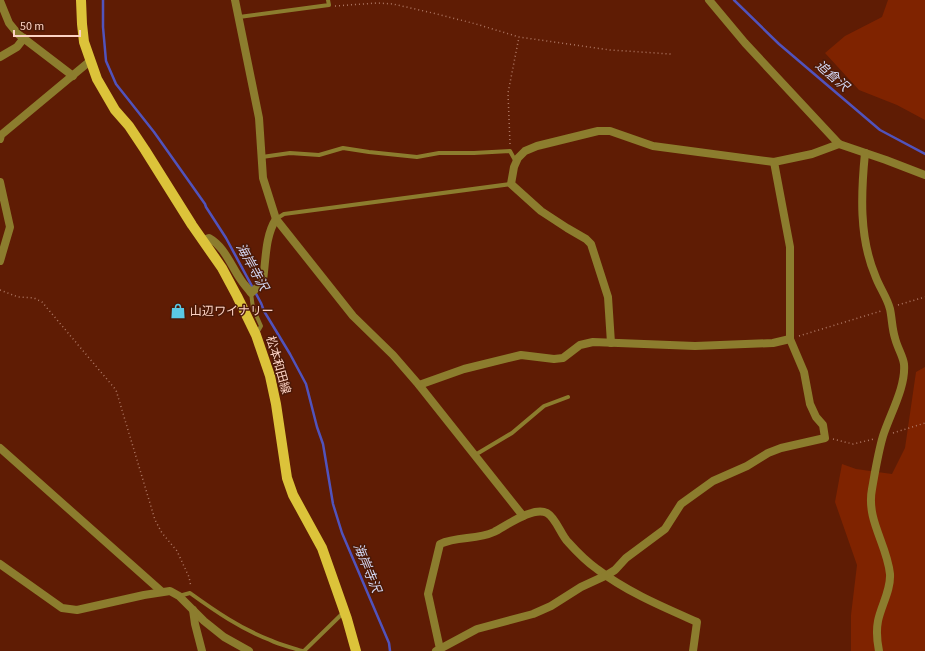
<svg xmlns="http://www.w3.org/2000/svg" width="925" height="651" font-family="'Source Sans 3','Noto Sans JP',sans-serif">
	<rect width="100%" height="100%" fill="#5f1c04"/>
	<!-- green -->
	<g fill="#7f2300">
		<polygon points="888,0 925,0 925,120 897,105 859,90 825,53 845,36 882,17"/>
		<polygon points="925,367 925,651 851,651 851,615 857,565 835,502 842,464 856,469 892,474 905,448 916,372"/>
	</g>
	<g fill="none" stroke-linecap="round" stroke-linejoin="round">
		<!-- stream -->
		<g stroke="#5153bc" stroke-width="2.5">
			<polyline points="103,0 103,27 106,61 116,84 154,132 205,204 206,207 226,238 261,303 264,311 290,354 306,384 317,427 323,444 333,504 342,533 389,643 390,651"/>
			<polyline points="734,0 779,44 880,130 925,154"/>
		</g>
		<!-- path -->
		<g stroke="#ae7865" stroke-width="1.5" stroke-dasharray="1 3" stroke-linecap="butt">
			<polyline points="335,6 377,3 393,4 437,14 476,24 519,37 610,50 671,54"/>
			<polyline points="510,144 508,93 519,37"/>
			<polyline points="0,290 18,297 34,298 42,302 116,390 155,520 162,533 177,551 189,577 191,587"/>
			<polyline points="898,305 925,297"/>
			<polyline points="799,336 881,311"/>
			<polyline points="893,433 925,423"/>
			<polyline points="833,439 853,444 874,439"/>
		</g>
		<!-- service -->
		<g stroke="#8c7d2e" stroke-width="4">
			<polyline points="239,17 329,5 328,0"/>
			<polyline points="262,157 290,153 319,155 343,148 369,152 417,157 439,153 474,153 510,151 516,162"/>
			<polyline points="276,219 284,214 511,184"/>
			<polyline points="251,293 253,308 261,326 257,333"/>
			<polyline points="475,455 512,433 544,406 568,397"/>
			<path d="M179,596L190,593C215,611 241,629 270,640C280,645 291,647 302,651"/>
			<polyline points="304,651 344,612"/>
		</g>
		<!-- minor -->
		<g stroke="#8c7d2e" stroke-width="8">
			<polyline points="235,0 259,118 263,178 276,219 353,316 393,355 419,385 523,516"/>
			<polyline points="709,0 745,43 839,144 886,160 925,175"/>
			<polyline points="0,1 9,23 18,34 73,76"/>
			<polyline points="0,57 17,47 24,38"/>
			<polyline points="0,139 1,135 90,61"/>
			<path d="M865,153C861,193 859,237 875,275C879,287 887,297 890,309C892,318 892,329 895,338C897,347 903,356 904,364C906,387 890,414 883,436C878,453 875,472 872,489C866,520 887,544 890,574C891,590 881,606 878,621C876,631 877,641 879,651"/>
			<polyline points="0,182 10,227 0,261"/>
			<path d="M203,240L209,238C225,247 231,266 241,280C244,285 248,288 251,293L261,284L263,280C266,260 265,236 276,219"/>
			<polyline points="611,343 608,297 591,244 586,239 567,228 541,211 511,184 514,167 518,158 525,151 537,146 598,131 610,131 653,146 774,162 812,154 839,144"/>
			<polyline points="419,385 464,369 521,355 554,359 563,358 580,345 593,342 695,346 773,343 790,339"/>
			<polyline points="0,448 161,591"/>
			<polyline points="0,564 62,608 77,610 144,595 170,591 179,596 204,621 224,637 249,651"/>
			<polyline points="193,610 195,624 202,651"/>
			<path d="M440,649L428,594L440,544C457,536 477,540 494,532C506,526 533,506 547,513C556,518 561,535 568,542C577,552 587,562 597,569C627,592 663,607 697,622L693,651"/>
			<polyline points="436,651 477,629 533,614 551,606 581,587 607,575 615,570 626,558 665,529 681,504 713,481 747,466 768,453 781,448 825,438 823,425 816,417 810,404 804,372 790,339 790,247 774,162"/>
		</g>
		<!-- primary -->
		<polyline stroke="#dcc33a" stroke-width="10" points="81,0 82,24 84,42 97,79 115,110 129,126 145,150 192,225 222,268 237,296 256,335 270,376 276,404 287,478 293,495 322,548 347,619 356,651"/>
	</g>
	<!-- icons -->
	<defs>
		<g id="shop-bare" transform="scale(1.2)"><path d="M-5-2.5h2.3a2.7 3.5 0 0 1 5.4 0H5L5.5 6h-11ZM-1.5-2.5h3a1.5 2.3 0 0 0-3 0Z" fill="#5ac8e5" stroke="#4c1907" stroke-width="2.5" paint-order="stroke"/></g>
	</defs>
	<g fill-rule="evenodd">
		<use href="#shop-bare" x="178" y="311"/>
	</g>
	<g text-anchor="middle" dominant-baseline="central" stroke-width="3" stroke-linejoin="round" paint-order="stroke">
		<!-- poi labels -->
		<g font-size="12" fill="#fcd2c4" stroke="#4c1907" text-anchor="start">
			<text x="190" y="311">山辺ワイナリー</text>
		</g>
		<!-- street labels -->
		<g font-size="12" fill="#fcd2c4" stroke="#4c1907">
			<text transform="translate(278 365) rotate(74)">松本和田線</text>
		</g>
		<!-- water labels -->
		<g font-size="13" font-style="italic" fill="#d4d8f4" stroke="#4c1907">
			<text transform="translate(832 76) rotate(41)">追倉沢</text>
			<text transform="translate(252 267) rotate(61)">海岸寺沢</text>
			<text transform="translate(367 568) rotate(68)">海岸寺沢</text>
		</g>
	</g>
	<!-- scale -->
	<path d="M14 30v6h66v-6" fill="none" stroke="#fcd2c4" stroke-width="2"/>
	<text x="20" y="30" font-size="12" fill="#fcd2c4" stroke="#4c1907" stroke-width="3" paint-order="stroke">50 m</text>
</svg>
